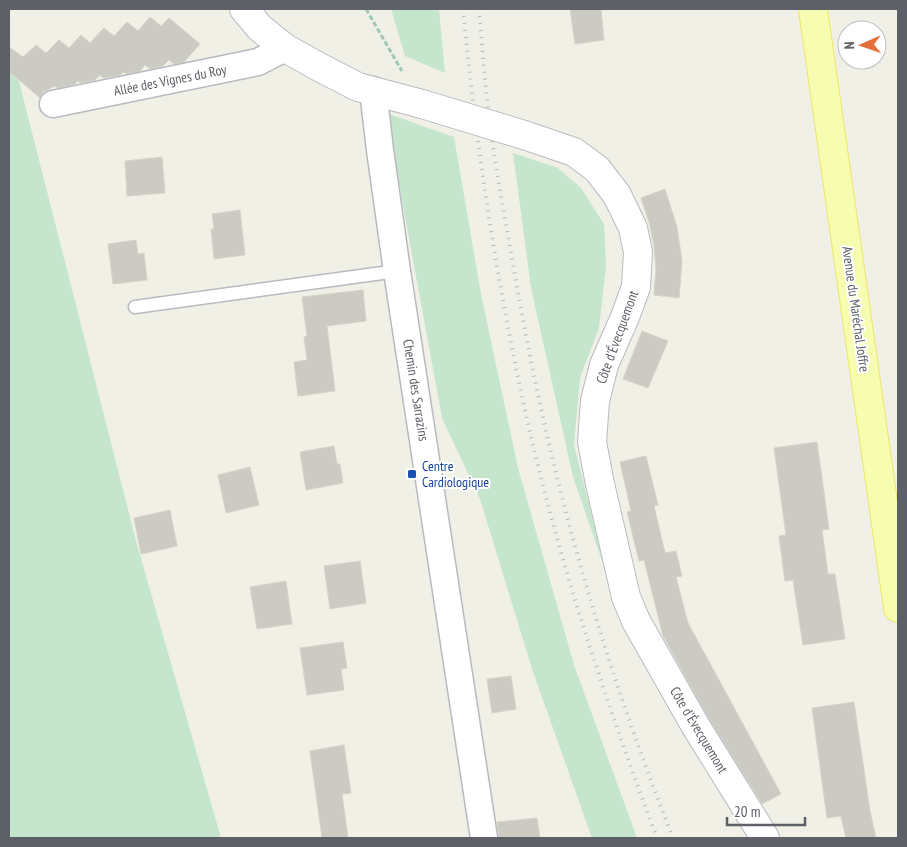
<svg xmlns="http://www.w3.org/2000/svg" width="907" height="847" font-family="'PT Sans Narrow',sans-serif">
	<rect width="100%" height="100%" fill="#f0f0e7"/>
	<!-- green -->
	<g fill="#c5e6cd">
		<polygon points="391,9 439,9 445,73 405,56"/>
		<polygon points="9,42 136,541 221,838 9,838"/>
		<polygon points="386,113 454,137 481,294 518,468 574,665 637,838 592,838 533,672 480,499 442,418"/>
		<polygon points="513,153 558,168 581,188 604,224 606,265 599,328 580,378 574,445 606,572 573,477 531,288"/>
	</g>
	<!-- building -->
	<g fill="#cbcbc3" stroke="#d5d4c6">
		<polygon points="570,9 601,9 604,40 575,44"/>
		<polygon points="150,17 161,26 169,18 200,44 184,62 174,64 169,60 163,66 150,69 145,65 140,71 126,74 124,72 120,75 103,78 100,75 95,80 80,83 78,81 75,84 57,88 55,86 43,92 40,98 9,71 9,47 23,57 36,45 46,53 59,40 69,48 81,35 90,43 104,28 114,36 127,22 138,31"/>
		<polygon points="162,157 165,193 127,196 125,161"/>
		<polygon points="665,189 677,227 682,261 679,298 654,295 656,270 654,246 649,222 641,198"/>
		<polygon points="240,210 245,255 214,259 211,229 214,229 212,214"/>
		<polygon points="136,240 138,254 144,253 147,280 113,284 108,244"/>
		<polygon points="363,290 366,321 327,326 335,391 298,396 294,362 307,360 304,337 307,336 302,297"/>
		<polygon points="642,331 668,341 648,388 623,379"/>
		<polygon points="817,442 829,529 822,530 828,574 835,574 845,639 803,645 793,580 785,581 782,559 779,536 786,535 774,448"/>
		<polygon points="334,446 337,464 340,464 343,483 306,490 300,452"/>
		<polygon points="646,456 658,505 654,506 665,553 676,551 682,576 676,577 688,623 781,794 762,804 708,717 663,636 644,560 639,561 627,512 631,511 620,462"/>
		<polygon points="250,467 259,505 226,513 218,475"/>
		<polygon points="170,510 177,546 141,554 134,518"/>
		<polygon points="360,561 366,603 330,609 324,566"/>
		<polygon points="286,581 292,624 257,629 250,587"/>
		<polygon points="343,642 347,668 341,669 344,690 307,695 300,648"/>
		<polygon points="511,676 516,709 492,713 487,679"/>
		<polygon points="854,702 870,811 876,838 846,838 841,816 827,818 812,708"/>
		<polygon points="344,745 351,793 342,794 348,838 322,838 310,751"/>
		<polygon points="537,818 540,838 499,838 497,822"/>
	</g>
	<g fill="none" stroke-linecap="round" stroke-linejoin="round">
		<!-- lane casing -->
		<g stroke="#b9bac0" stroke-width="15">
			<polyline id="lane" points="135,307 397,271"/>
		</g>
		<!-- street casing -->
		<g stroke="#b9bac0" stroke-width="29">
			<g id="street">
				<polyline points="373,90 380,150 397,271 484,838"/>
				<polyline points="53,104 258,62 285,48"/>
			</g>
		</g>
		<!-- secondary casing -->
		<g stroke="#babbc2" stroke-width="30">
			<g id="secondary">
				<polyline points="244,9 260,28 285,48 321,68 358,87 422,104"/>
				<polyline points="524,135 574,152 597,169 617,195 633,228 638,252 636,287 625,317 604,365 595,401 592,442 600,484 626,597 636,621 695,725 765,838"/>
			</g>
		</g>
		<!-- primary casing -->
		<g stroke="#ece764" stroke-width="30">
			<polyline id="primary" points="813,9 898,608"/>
		</g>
		<!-- path -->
		<polyline stroke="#9ec7b4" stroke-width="3" stroke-dasharray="5 2.5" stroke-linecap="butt" points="366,9 402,71"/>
		<!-- lane -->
		<use href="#lane" stroke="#fff" stroke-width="12"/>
		<!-- street -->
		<use href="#street" stroke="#fff" stroke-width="26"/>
		<!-- secondary -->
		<use href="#secondary" stroke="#fff" stroke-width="28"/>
		<!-- primary -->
		<use href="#primary" stroke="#f6fcb0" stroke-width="28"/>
		<!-- rail -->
		<g stroke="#b9b9ba" stroke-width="4" stroke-dasharray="1 6" stroke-linecap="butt">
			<path d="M463,9C478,164 502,319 539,470C570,595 612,718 657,838"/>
			<path d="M479,9C482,42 484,74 488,107C493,154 502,201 510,247C519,298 528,349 539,399C571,549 617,696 673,838"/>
		</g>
		<!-- secondary-bridge casing -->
		<g stroke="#babbc2" stroke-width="30" stroke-linecap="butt">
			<polyline id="secondary-bridge" points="422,104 524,135"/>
		</g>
		<!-- secondary-bridge -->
		<use href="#secondary-bridge" stroke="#fff" stroke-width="28"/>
	</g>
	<!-- markers -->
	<rect fill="#1a4fb4" stroke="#fff" stroke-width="2" x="407" y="469" width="10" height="10" rx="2.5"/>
	<g text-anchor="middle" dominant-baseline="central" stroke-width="4" stroke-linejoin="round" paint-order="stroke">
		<!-- street labels -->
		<g font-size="14" fill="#5e6067" stroke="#fff">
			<text transform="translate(170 80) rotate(-11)">Allée des Vignes du Roy</text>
			<text transform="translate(856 309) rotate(82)">Avenue du Maréchal Joffre</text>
			<text transform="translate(617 337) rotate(-70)">Côte d'Évecquemont</text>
			<text transform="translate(416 390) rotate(81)">Chemin des Sarrazins</text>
			<text transform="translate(699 730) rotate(59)">Côte d'Évecquemont</text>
		</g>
		<!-- transit labels -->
		<g font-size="14" fill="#164399" stroke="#fff" text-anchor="start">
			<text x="422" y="466">Centre<tspan x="422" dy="16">Cardiologique</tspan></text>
		</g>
	</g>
	<!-- border -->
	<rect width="907" height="847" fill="none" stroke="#5e6067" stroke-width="20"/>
	<!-- north arrow -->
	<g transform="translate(862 45) rotate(268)"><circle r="24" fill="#ffffff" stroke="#bfbfc2"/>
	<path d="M0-4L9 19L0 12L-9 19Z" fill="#e3703a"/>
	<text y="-8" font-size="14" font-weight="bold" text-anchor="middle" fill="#5e6067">N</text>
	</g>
	<!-- scale -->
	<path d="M727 817v8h78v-8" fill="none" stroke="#5e6067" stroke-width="2.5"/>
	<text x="734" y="817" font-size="15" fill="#5e6067" stroke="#ffffff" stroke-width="4" paint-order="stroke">20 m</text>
</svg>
